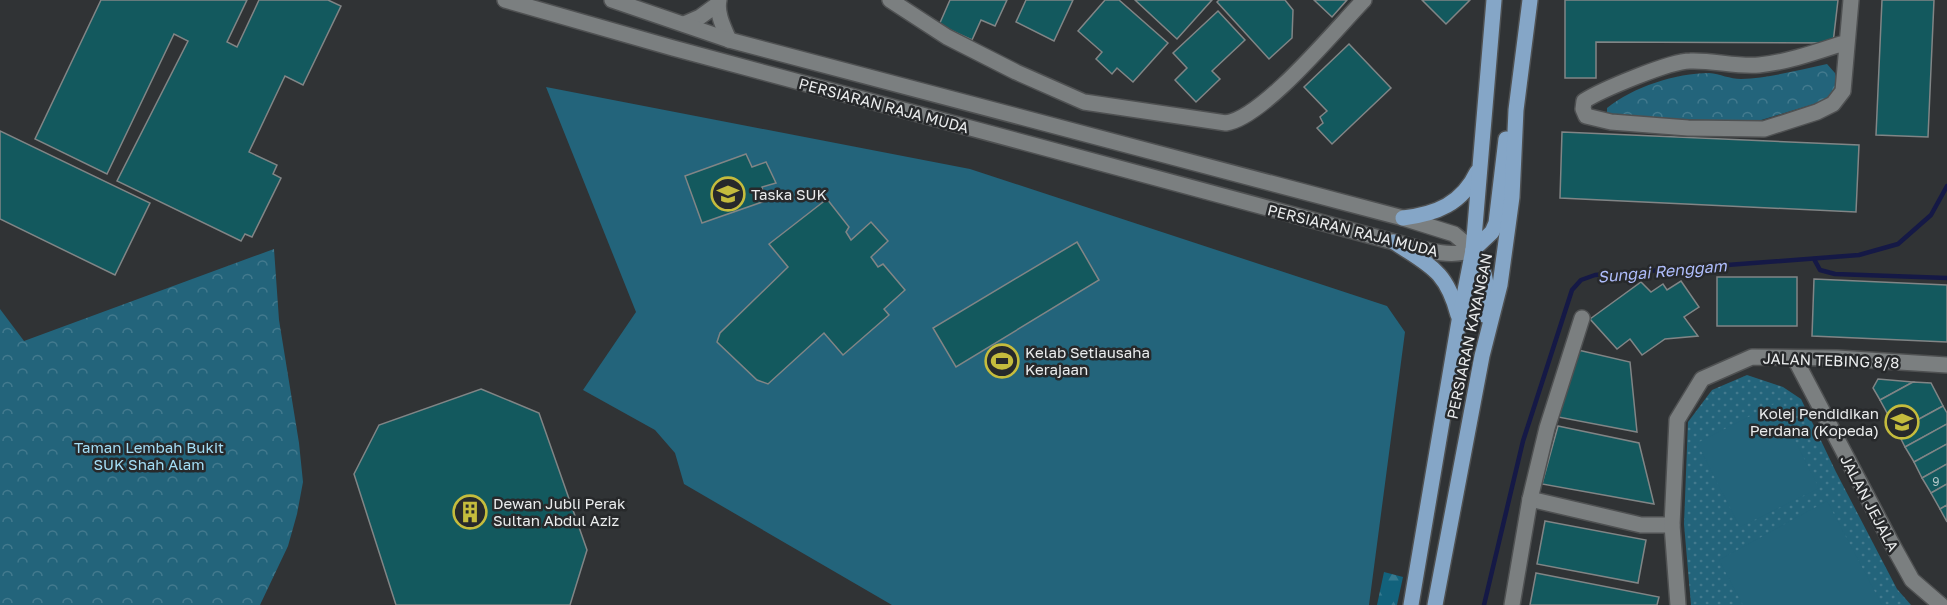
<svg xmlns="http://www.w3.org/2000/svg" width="1947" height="605" font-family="'Golos Text',sans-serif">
	<defs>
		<pattern id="grass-dots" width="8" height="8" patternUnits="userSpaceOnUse" patternTransform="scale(1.5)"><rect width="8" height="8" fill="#23647b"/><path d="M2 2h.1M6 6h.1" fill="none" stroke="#437a8e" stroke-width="1.8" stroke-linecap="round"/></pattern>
		<pattern id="forest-firs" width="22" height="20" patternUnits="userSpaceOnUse" patternTransform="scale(1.5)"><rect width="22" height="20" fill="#12627c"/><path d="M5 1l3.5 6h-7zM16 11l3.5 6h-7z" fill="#35798f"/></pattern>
		<pattern id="park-crowns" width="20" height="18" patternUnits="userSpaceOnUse" patternTransform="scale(1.5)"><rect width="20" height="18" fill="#23647b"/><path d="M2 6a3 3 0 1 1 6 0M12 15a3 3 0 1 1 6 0" fill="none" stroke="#437a8e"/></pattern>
	</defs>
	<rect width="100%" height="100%" fill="#303335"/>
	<!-- grass -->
	<polygon fill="url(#grass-dots)" points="1747,375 1783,387 1801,399 1836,472 1897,589 1911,605 1691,605 1684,524 1688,422 1712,390"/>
	<!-- forest -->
	<polygon fill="url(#forest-firs)" points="1384,572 1403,577 1397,605 1377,605"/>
	<!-- park -->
	<g fill="url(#park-crowns)">
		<path d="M1827,64L1835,73L1839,88L1827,100L1758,121L1611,118L1607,115V108C1633,87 1676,73 1709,73C1720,74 1730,79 1741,79C1770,78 1798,70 1827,64Z"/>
		<polygon points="274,249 279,320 299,443 303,482 297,514 288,546 260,605 0,605 0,309 24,341"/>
	</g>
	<!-- garden -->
	<g fill="#23647b">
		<polygon points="546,87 970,169 1387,306 1405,332 1369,605 892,605 684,484 675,453 655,430 583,390 636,312"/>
		<polygon points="1776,403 1819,488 1740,527 1697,443"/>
		<polygon points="1827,501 1882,605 1743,605 1719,560"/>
	</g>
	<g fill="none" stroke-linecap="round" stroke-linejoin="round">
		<!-- stream -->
		<g stroke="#151946" stroke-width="4.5">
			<polyline points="1814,259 1820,270 1835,274 1947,278"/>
			<polyline points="1484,605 1523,441 1572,290 1581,280 1595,275 1859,255 1898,244 1931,215 1947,186"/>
		</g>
	</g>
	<!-- building -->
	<g fill="#13595e" stroke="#818586" stroke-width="1.5">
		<polygon points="101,0 247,0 227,42 237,47 259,0 328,0 341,6 303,85 285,76 249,152 277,165 273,174 281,178 252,237 245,234 241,241 117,181 188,41 174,34 107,174 35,139"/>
		<polygon points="950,0 1007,0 995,26 981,20 972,40 939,25"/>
		<polygon points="1026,0 1073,0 1054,41 1016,22"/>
		<polygon points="1105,0 1119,0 1168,43 1133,82 1117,68 1112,74 1096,59 1102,52 1078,31"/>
		<polygon points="1135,0 1212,0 1177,39"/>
		<polygon points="1219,0 1285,0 1293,10 1292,38 1269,59 1217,2"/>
		<polygon points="1314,0 1347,0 1332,17"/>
		<polygon points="1422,0 1470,0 1446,24"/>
		<polygon points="1565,0 1838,0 1833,43 1596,42 1596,78 1565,78"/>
		<polygon points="1882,0 1934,0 1928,137 1876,135"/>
		<polygon points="1218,11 1245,40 1212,71 1220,79 1196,102 1175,80 1187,68 1173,53"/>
		<polygon points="1349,44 1391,88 1332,144 1317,128 1323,123 1320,117 1327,111 1304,87"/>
		<polygon points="0,131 150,203 115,275 0,219"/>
		<polygon points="1562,132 1859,145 1856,212 1560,198"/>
		<polygon points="746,154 752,167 766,162 776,183 762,187 765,201 702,223 685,176"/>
		<polygon points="827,199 849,227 846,232 851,240 871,222 888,241 871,257 878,267 883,264 905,290 884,309 889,315 843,355 824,333 768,384 757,380 717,342 720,333 788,267 769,244"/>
		<polygon points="1077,242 1099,280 956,367 933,328"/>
		<rect x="1717" y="277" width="80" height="49"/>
		<polygon points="1814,279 1947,285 1947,342 1812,336"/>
		<polygon points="1681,281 1699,307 1684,317 1698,336 1665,339 1642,355 1630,339 1617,349 1590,319 1641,282 1651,292 1663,284 1667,290"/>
		<polygon points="1578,350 1630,362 1637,432 1558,417"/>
		<polygon points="1878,379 1913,382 1880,400 1873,388"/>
		<polygon points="1913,382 1931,383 1943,406 1897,431 1880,400"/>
		<polygon points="481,389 539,413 587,550 570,605 396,605 354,474 379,425"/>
		<polygon points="1943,406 1947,413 1947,424 1905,447 1897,431"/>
		<polygon points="1947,424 1947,444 1914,462 1905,447"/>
		<polygon points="1558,426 1639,443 1654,504 1542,484"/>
		<polygon points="1947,444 1947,464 1922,478 1914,462"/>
		<polygon points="1947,464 1947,484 1931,493 1922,478"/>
		<polygon points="1947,484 1947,505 1940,509 1931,493"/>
		<polygon points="1947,505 1947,522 1940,509"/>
		<polygon points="1545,521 1646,540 1638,583 1537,564"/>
		<polygon points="1536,573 1659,597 1657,605 1530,605"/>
	</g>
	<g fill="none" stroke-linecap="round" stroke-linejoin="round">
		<!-- minor casing -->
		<g stroke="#4f5152" stroke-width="18">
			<g id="minor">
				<path d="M890,0L947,37L1016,72L1084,102L1226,123C1263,118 1335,30 1364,0"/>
				<path d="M1847,42C1819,51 1789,62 1759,65C1736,67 1713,60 1690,61C1670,61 1601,90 1584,101L1583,109L1586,116L1611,122L1688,128L1764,129L1817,112L1833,104L1843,91L1851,0"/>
				<polyline points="1795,359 1892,544 1912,580 1941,605"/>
				<polyline points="1530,499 1641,525 1672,525"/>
				<polyline points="1512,605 1530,499 1547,428 1582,318"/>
				<polyline points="1678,605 1672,525 1677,420 1702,379 1752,357 1837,358 1947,365"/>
			</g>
		</g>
		<!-- tertiary casing -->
		<g stroke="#4f5152" stroke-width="18">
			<g id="tertiary">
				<path d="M719,0C716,13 724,28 729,40"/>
				<polyline points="684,24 700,17 718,4"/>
			</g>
		</g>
		<!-- secondary casing -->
		<g stroke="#4f5152" stroke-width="18">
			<path id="secondary" d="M505,0L673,48L1394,242C1420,248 1447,259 1473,250L1454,234L1403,218L729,40L612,0"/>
		</g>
		<!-- primary casing -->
		<g stroke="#4f5152" stroke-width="18">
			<g id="primary">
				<path d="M1403,218C1436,214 1462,204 1477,172"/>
				<path d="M1394,242C1430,266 1446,270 1458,315"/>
				<polyline points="1473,250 1492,232 1496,223 1506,139"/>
				<path d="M1473,250C1488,274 1488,288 1484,315"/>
				<polyline points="1411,605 1459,321 1473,250 1494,0"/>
				<polyline points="1435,605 1482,356 1500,285 1512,197 1516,110 1530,0"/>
			</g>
		</g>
		<!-- minor -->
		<use href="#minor" stroke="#7b7f80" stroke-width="15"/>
		<!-- tertiary -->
		<use href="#tertiary" stroke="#7b7f80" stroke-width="15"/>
		<!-- secondary -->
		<use href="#secondary" stroke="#7b7f80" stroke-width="15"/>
		<!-- primary -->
		<use href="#primary" stroke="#85a6c7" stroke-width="15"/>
	</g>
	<!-- icons -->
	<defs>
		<g id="school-ring" transform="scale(1.725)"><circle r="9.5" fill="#27292b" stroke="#c5bc3d" stroke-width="1.5"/><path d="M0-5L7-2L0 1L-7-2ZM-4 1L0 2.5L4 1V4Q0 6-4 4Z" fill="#c5bc3d"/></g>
		<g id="stadium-ring" transform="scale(1.725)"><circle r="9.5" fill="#27292b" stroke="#c5bc3d" stroke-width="1.5"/><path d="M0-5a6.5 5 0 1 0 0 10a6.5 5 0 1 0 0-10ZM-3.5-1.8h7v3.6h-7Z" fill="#c5bc3d"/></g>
		<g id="university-ring" transform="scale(1.725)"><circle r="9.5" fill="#27292b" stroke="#c5bc3d" stroke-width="1.5"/><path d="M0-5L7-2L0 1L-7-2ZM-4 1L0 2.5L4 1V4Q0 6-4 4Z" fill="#c5bc3d"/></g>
		<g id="building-ring" transform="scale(1.725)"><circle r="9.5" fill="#27292b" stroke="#c5bc3d" stroke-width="1.5"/><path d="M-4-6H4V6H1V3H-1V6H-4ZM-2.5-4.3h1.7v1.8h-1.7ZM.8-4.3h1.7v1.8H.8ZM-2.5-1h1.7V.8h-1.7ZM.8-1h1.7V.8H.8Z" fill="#c5bc3d"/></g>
	</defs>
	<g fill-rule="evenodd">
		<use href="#school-ring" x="728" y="194"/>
		<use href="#stadium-ring" x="1002" y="361"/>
		<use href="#university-ring" x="1902" y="422"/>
		<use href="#building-ring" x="470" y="512"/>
	</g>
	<g text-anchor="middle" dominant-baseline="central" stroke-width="5" stroke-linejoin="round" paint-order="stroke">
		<!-- number labels -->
		<g font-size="12" fill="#b4c7c9">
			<text x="1936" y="481">9</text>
		</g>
		<!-- street labels -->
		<g font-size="15" fill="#eaeced" stroke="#27292b">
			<text transform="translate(884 105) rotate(15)">PERSIARAN RAJA MUDA</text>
			<text transform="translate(1353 230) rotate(14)">PERSIARAN RAJA MUDA</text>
			<text transform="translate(1469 336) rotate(-78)">PERSIARAN KAYANGAN</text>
			<text transform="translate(1831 360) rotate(2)">JALAN TEBING 8/8</text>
			<text transform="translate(1870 503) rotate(62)">JALAN JEJALA</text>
		</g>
		<!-- poi labels -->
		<g font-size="15" fill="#eaeced" stroke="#27292b" text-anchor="start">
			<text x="751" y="194">Taska SUK</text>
			<text x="1025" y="352">Kelab Setiausaha<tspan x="1025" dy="17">Kerajaan</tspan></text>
			<text x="1879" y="413" text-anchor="end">Kolej Pendidikan<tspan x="1879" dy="17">Perdana (Kopeda)</tspan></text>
			<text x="493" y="503">Dewan Jubli Perak<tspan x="493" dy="17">Sultan Abdul Aziz</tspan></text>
		</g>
		<!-- park labels -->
		<g font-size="15" fill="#a4def6" stroke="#27292b">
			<text x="149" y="447">Taman Lembah Bukit<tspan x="149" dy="17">SUK Shah Alam</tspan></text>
		</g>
		<!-- water labels -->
		<g font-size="16" font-style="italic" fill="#afbdfc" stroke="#27292b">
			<text transform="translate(1662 271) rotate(-5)">Sungai Renggam</text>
		</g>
	</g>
</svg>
